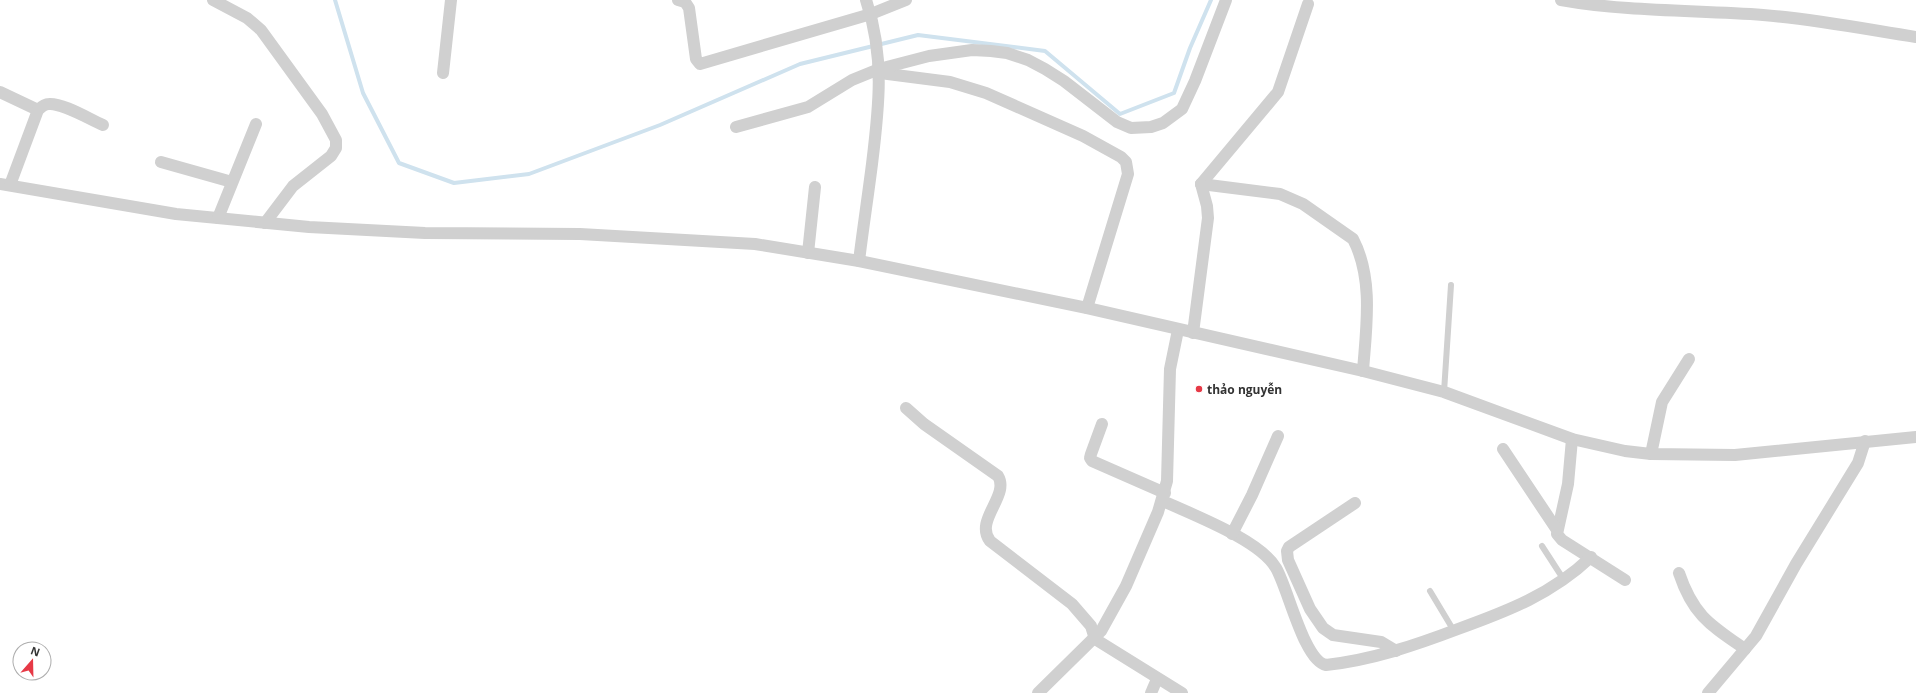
<svg xmlns="http://www.w3.org/2000/svg" width="1916" height="693" font-family="'Open Sans',sans-serif">
	<rect width="100%" height="100%" fill="#fff"/>
	<g fill="none" stroke-linecap="round" stroke-linejoin="round">
		<!-- stream -->
		<polyline stroke="#cfe2ee" stroke-width="4" points="335,0 363,93 399,163 454,183 529,174 660,125 800,64 918,35 1045,51 1120,114 1174,93 1190,48 1211,0"/>
		<!-- lane -->
		<g stroke="#d0d0d0" stroke-width="6">
			<polyline points="1444,392 1451,285"/>
			<polyline points="1542,546 1564,580"/>
			<polyline points="1430,591 1454,631"/>
		</g>
		<!-- street -->
		<g stroke="#d0d0d0" stroke-width="12">
			<polyline points="213,0 247,18 261,30 322,114 336,140 336,148 331,156 293,186 265,223"/>
			<polyline points="678,0 685,2 689,8 696,59 700,64 871,14 906,0"/>
			<path d="M1561,0C1628,12 1696,10 1763,15C1814,19 1865,29 1916,37"/>
			<polyline points="443,73 451,0"/>
			<polyline points="880,73 950,82 986,93 1083,136 1121,157 1126,162 1128,174 1087,308"/>
			<polyline points="0,92 38,110"/>
			<polyline points="736,127 808,107 852,80 879,69 929,56 972,50 991,51 1007,53 1028,60 1045,69 1064,81 1117,122 1131,128 1151,127 1163,123 1182,109 1195,81 1226,0"/>
			<polyline points="161,162 232,182"/>
			<polyline points="0,184 176,214 309,227 425,233 580,234 755,244 859,261 1087,308 1363,371 1444,392 1572,439 1625,451 1651,454 1735,455 1916,437"/>
			<path d="M1201,184L1280,194L1303,204L1353,239C1374,279 1366,329 1363,371"/>
			<polyline points="1201,184 1278,92 1308,4"/>
			<path d="M10,185L38,110C41,107 45,104 49,104C63,103 89,119 103,125"/>
			<polyline points="218,218 256,124"/>
			<polyline points="808,253 815,187"/>
			<path d="M859,261C863,228 868,196 872,164C879,107 885,56 866,0"/>
			<polyline points="1193,333 1208,218 1207,206 1201,184"/>
			<path d="M906,408L924,424L998,476C1010,496 974,520 990,541L1072,604L1091,626L1095,639L1182,693"/>
			<polyline points="1102,424 1091,454 1090,458 1092,461 1165,493"/>
			<polyline points="1572,439 1568,484 1557,534 1562,540 1625,580"/>
			<polyline points="1503,449 1557,530"/>
			<polyline points="1651,454 1662,402 1689,359"/>
			<path d="M1163,501C1193,515 1260,540 1276,568C1288,588 1304,661 1326,665C1372,660 1416,645 1458,629C1508,611 1552,594 1591,557"/>
			<polyline points="1355,503 1289,547 1287,551 1288,560 1310,609 1323,628 1333,635 1381,642 1396,651"/>
			<polyline points="1232,534 1252,495 1278,436"/>
			<path d="M1679,573C1693,615 1710,625 1745,649"/>
			<polyline points="1038,693 1101,631 1126,586 1158,512 1167,481 1170,369 1178,330"/>
			<polyline points="1151,693 1157,679"/>
			<polyline points="1708,693 1756,636 1796,564 1858,463 1865,441"/>
		</g>
	</g>
	<!-- markers -->
	<circle fill="#e63946" stroke="#fff" stroke-width="1.5" cx="1199" cy="389" r="4"/>
	<g text-anchor="middle" dominant-baseline="central" stroke-width="4" stroke-linejoin="round" paint-order="stroke">
		<!-- poi labels -->
		<g font-size="12" font-weight="bold" fill="#333" stroke="#fff" text-anchor="start">
			<text x="1207" y="389">thảo nguyễn</text>
		</g>
	</g>
	<!-- north arrow -->
	<g transform="translate(32 661) rotate(20)"><circle r="19" fill="#ffffff" stroke="#adadad"/>
	<path d="M0-3L7 15L0 10L-7 15Z" fill="#e63946"/>
	<text y="-6" font-size="11" font-weight="bold" text-anchor="middle" fill="#333333">N</text>
	</g>
</svg>
